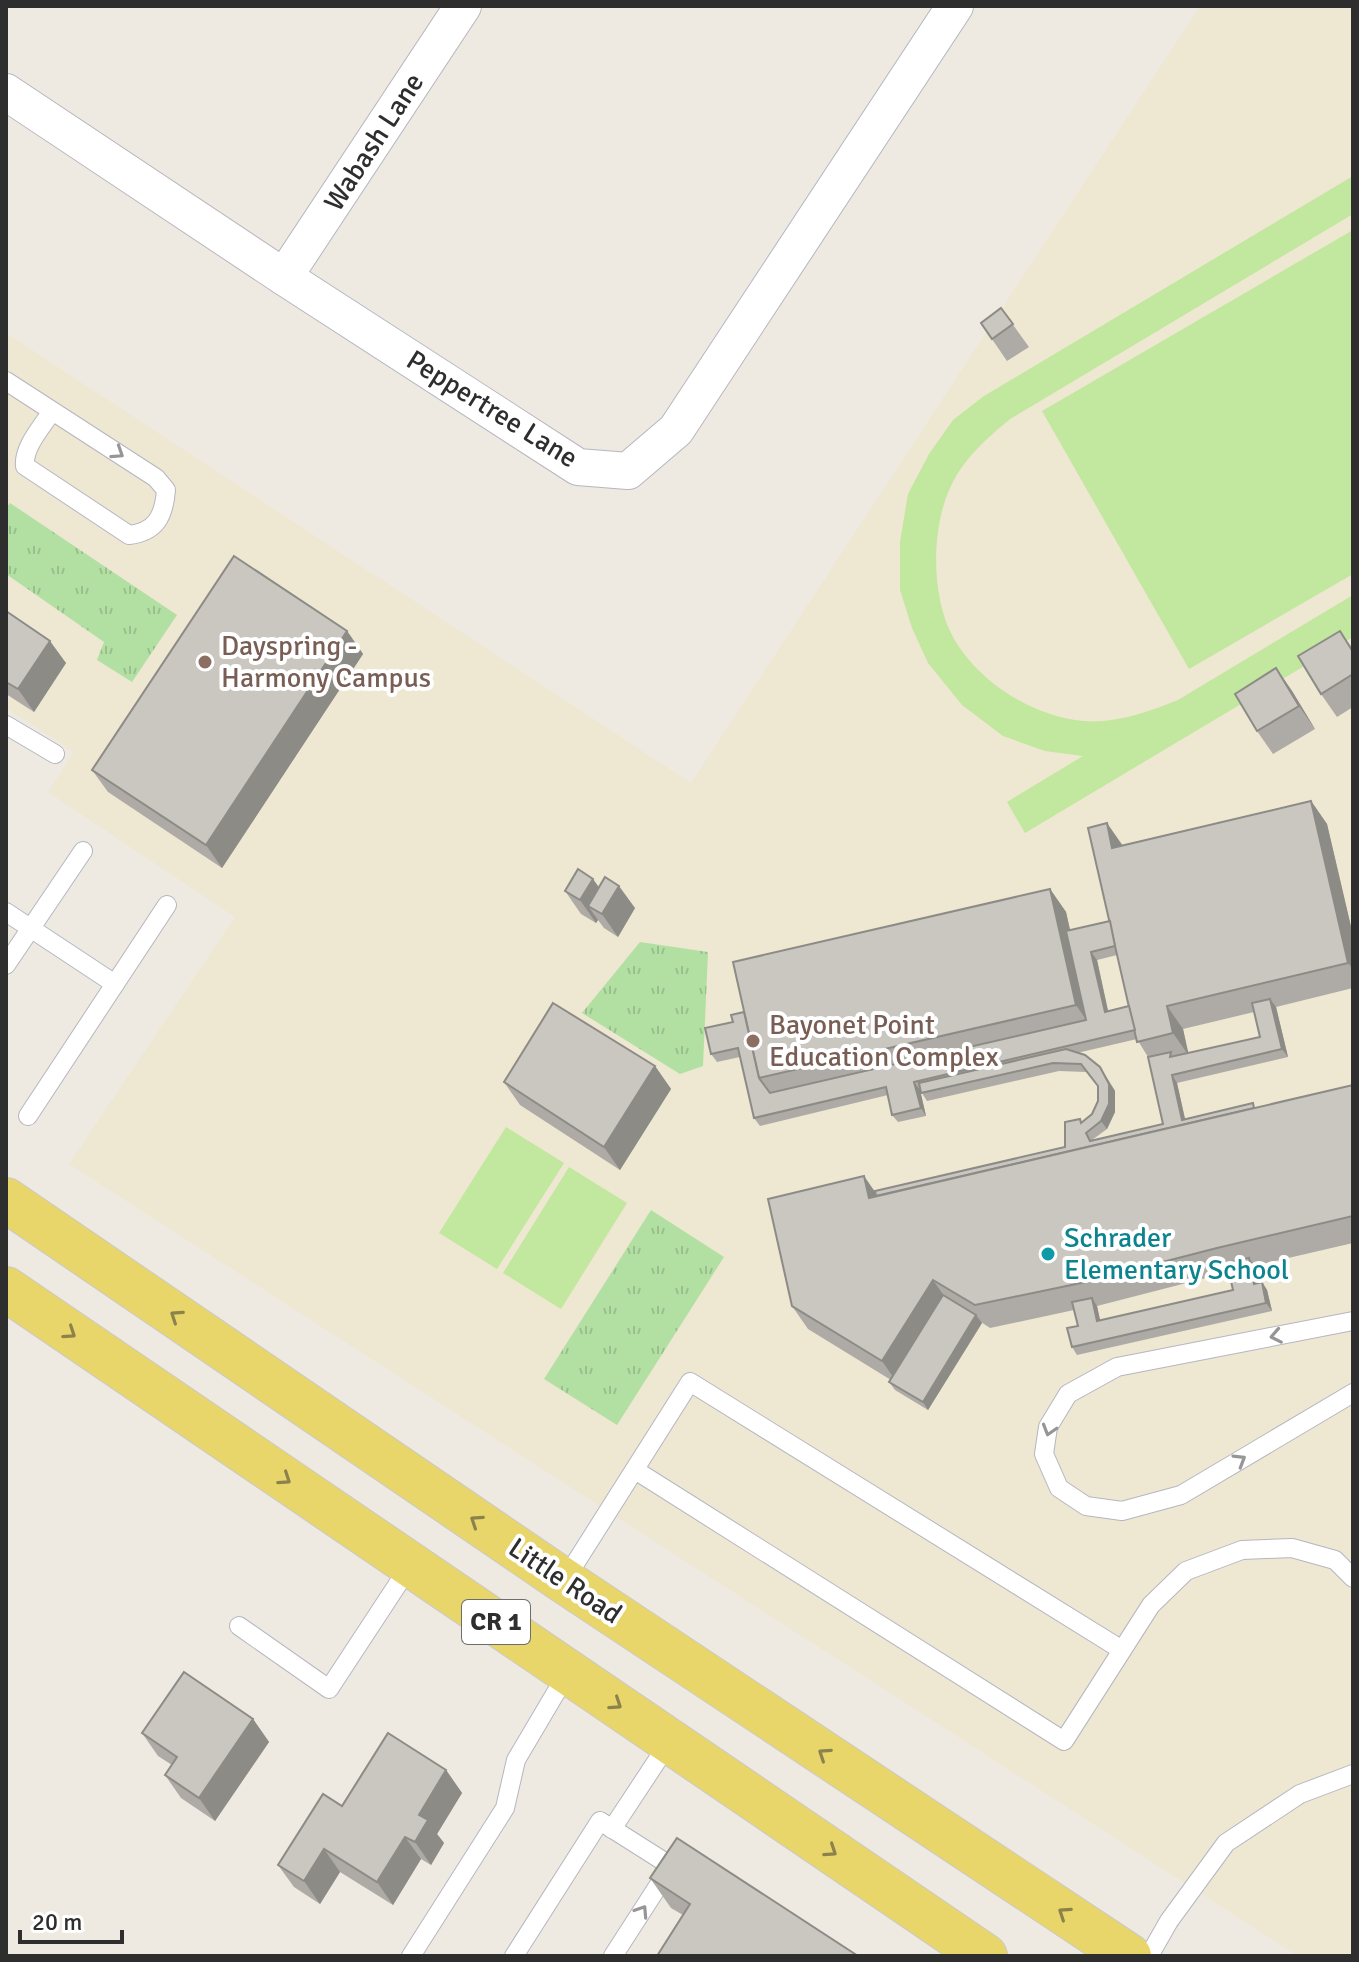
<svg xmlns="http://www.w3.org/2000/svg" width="1359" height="1962" font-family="Signika,sans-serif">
	<defs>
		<pattern id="park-tufts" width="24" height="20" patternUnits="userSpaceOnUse" patternTransform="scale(2)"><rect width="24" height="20" fill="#b2e0a2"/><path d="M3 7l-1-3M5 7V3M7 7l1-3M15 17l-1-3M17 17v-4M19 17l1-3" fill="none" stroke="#99c08c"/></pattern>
	</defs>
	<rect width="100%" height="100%" fill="#eeeae1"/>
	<!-- education -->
	<polygon fill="#eee7d2" points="1200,6 1353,6 1353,1956 1298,1956 69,1164 235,917 48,792 74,752 6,708 6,333 691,783"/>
	<!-- park -->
	<g fill="url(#park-tufts)">
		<polygon points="10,503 177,615 132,682 97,660 104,642 6,574 6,508"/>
		<polygon points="640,942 708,952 703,1066 680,1074 582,1013"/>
		<polygon points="651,1210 724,1257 617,1425 544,1379"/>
	</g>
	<!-- pitch -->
	<g fill="#c2e79e">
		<path d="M1353,176V214L1010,419C986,439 963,459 950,488C931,529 931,597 953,637C978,682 1032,716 1083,721C1115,724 1148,712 1178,700L1353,595V637L1025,833L1007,802L1083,756L1045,751L1003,736L962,705L928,663L912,628L900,590V542L908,494L929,454L953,420L984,396Z"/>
		<polygon points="1353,230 1353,574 1189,669 1042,411"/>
		<polygon points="506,1127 564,1163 497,1269 439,1233"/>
		<polygon points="569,1167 627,1203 561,1309 503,1273"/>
	</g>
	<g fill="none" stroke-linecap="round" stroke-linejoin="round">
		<!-- service casing -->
		<g stroke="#b5b6c0" stroke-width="20">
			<g id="service">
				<path d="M6,381L156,478L166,490C164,516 156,532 129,535L25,466C23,447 42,427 52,411"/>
				<polyline points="6,725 55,754"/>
				<polyline points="6,912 115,984"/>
				<polyline points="6,965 83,851"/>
				<polyline points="28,1116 167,905"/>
				<polyline points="1353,1321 1117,1367 1068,1394 1048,1427 1044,1454 1059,1488 1086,1506 1122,1511 1181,1495 1353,1393"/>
				<polyline points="635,1470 1064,1741 1151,1605 1186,1571 1242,1550 1292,1548 1335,1560 1353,1578"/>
				<polyline points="564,1581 690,1382 1122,1650"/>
				<polyline points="239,1626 329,1689 411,1564"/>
				<polyline points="612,1829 670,1741"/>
				<polyline points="411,1956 505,1808 516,1760 568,1672"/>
				<polyline points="514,1956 600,1821 671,1866 613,1956"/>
				<polyline points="1149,1956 1169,1921 1226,1843 1300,1794 1353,1774"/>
			</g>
		</g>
		<!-- minor casing -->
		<g stroke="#b5b6c0" stroke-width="38">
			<g id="minor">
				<polyline points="6,92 284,277 578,467 628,471 676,430 955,6"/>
				<polyline points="284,277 463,6"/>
			</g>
		</g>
		<!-- primary casing -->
		<g stroke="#c9c9c9" stroke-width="46">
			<g id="primary">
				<polyline points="6,1200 564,1581 1129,1956"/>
				<polyline points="6,1289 985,1956"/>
			</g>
		</g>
		<!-- service -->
		<use href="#service" stroke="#fff" stroke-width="18"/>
		<!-- minor -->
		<use href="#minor" stroke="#fff" stroke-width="36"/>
		<!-- primary -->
		<use href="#primary" stroke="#e9d66b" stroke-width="44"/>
	</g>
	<!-- wall -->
	<g fill="#aeaaa5" fill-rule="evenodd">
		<polygon points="1001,308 1029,347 1007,361 981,323"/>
		<polygon points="6,611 66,663 34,712 6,694"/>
		<polygon points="347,631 363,654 222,868 108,792 92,770"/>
		<polygon points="1340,631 1353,649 1353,707 1337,717 1321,694"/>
		<polygon points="1276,668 1292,691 1315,729 1273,754 1257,731"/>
		<path d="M1311,801L1327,824L1353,936V988L1276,1007L1288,1057L1177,1083L1185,1119L1256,1108L1353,1085V1243L1254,1266L1258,1283L1262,1282L1267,1290L1272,1311L1077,1355L1072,1347L1078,1326L1074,1310L990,1328L981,1322L982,1323L928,1410L895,1390L889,1382L891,1380L808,1329L792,1306L875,1191L1065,1147L1082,1122L1092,1114L1098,1101V1087L1086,1072L1059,1071L927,1101L920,1090L926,1116L898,1122L892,1115L888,1095L760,1126L754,1118L740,1057L717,1062L711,1054L733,1022L744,1012L1050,889L1066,912L1070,930L1110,921L1122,845ZM1117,955L1129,1006L1108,1011L1097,960ZM1254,1012L1260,1037L1188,1053L1183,1029ZM1137,1039L1148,1057L1163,1124L1092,1140L1107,1129L1115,1112V1091L1100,1067L1077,1053ZM1229,1272L1233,1290L1100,1320L1097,1306Z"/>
		<polygon points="599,887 635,908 618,937 604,928 598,920 596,923 581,914 565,891"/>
		<polygon points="655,1066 671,1089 620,1170 520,1105 504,1082"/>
		<polygon points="253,1719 269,1742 215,1821 181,1798 165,1775 172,1765 158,1756 142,1733"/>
		<polygon points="446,1770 462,1793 437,1834 444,1843 431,1865 421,1859 393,1905 340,1872 320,1904 294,1887 278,1865 342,1806"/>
		<polygon points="650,1878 858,1956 683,1915 671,1908"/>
	</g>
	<!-- shaded-wall -->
	<g fill="#8d8b86">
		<polygon points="347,631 363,654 222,868 206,845"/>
		<polygon points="50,641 66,663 34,712 18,689"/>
		<polygon points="1276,668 1292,691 1315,729 1299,706"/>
		<polygon points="1311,801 1327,824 1353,935 1353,969 1348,963"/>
		<polygon points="1107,823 1123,846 1112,848"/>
		<polygon points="593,879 609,901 588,906 598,920 596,923 580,900"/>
		<polygon points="619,886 635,908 618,937 602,914"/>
		<polygon points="1050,889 1066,912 1092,1028 1076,1005"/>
		<polygon points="1091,952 1097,960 1110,1020 1105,1012"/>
		<polygon points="1270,999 1276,1007 1288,1057 1282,1049"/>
		<polygon points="1167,1006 1183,1029 1189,1056 1173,1033"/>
		<polygon points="655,1066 671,1089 620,1170 604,1147"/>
		<polygon points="1100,1067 1115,1091 1115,1112 1107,1129 1101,1121"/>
		<polygon points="1172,1075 1177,1083 1187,1128 1182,1120"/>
		<polygon points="914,1082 920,1090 926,1116 921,1108"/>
		<polygon points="864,1176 880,1199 869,1198"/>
		<polygon points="1249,1258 1254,1265 1260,1292 1254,1284"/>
		<polygon points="933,1280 949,1303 898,1384 882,1361"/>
		<polygon points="1262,1282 1267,1290 1272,1311 1266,1303"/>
		<polygon points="1092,1298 1097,1306 1102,1329 1097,1321"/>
		<polygon points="976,1315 982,1323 928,1410 923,1402"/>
		<polygon points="253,1719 269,1742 215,1821 199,1798"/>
		<polygon points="446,1770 462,1793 437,1834 444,1843 431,1865 415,1842 419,1815"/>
		<polygon points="405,1837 421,1859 393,1905 377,1882"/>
		<polygon points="324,1849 340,1872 320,1904 304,1881"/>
	</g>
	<!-- building -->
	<g fill="#cac6c0" stroke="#8d8b86" stroke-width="2">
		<polygon points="1001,308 1013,324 992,339 981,323"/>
		<polygon points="234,556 347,631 206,845 92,770"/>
		<polygon points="6,611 50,641 18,689 6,682"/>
		<polygon points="1340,631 1353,652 1353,674 1321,694 1298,656"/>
		<polygon points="1276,668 1299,706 1257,731 1235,694"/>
		<polygon points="1311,801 1348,963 1167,1006 1173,1033 1137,1042 1088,828 1107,823 1112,848"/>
		<polygon points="578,869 593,879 580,900 565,891"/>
		<polygon points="605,877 619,886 602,914 588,906"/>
		<polygon points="1050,889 1076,1005 759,1078 733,962"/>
		<polygon points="1110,921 1115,946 1091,952 1105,1012 1129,1006 1135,1030 914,1082 921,1108 892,1115 886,1087 754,1118 738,1048 711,1054 705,1028 733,1022 731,1015 744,1012 759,1078 770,1093 1086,1020 1066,931"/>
		<polygon points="1270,999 1282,1049 1172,1075 1182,1120 1253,1103 1254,1108 876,1196 875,1191 1065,1147 1065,1122 1080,1119 1081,1123 1092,1114 1098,1101 1098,1086 1081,1064 1053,1063 921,1093 919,1083 1066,1049 1085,1055 1100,1067 1109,1084 1109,1104 1101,1121 1086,1133 1090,1141 1163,1124 1148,1057 1171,1052 1170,1057 1260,1037 1252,1003"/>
		<polygon points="553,1003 655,1066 604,1147 504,1082"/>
		<polygon points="1353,1085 1353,1216 1217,1248 1081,1283 975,1305 933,1280 882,1361 792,1306 768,1199 864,1176 869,1198"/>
		<polygon points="1249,1258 1254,1284 1262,1282 1266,1303 1072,1347 1067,1328 1078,1326 1072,1302 1092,1298 1097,1321 1233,1290 1227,1263"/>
		<polygon points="943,1295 976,1315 923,1402 889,1382"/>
		<polygon points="184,1672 253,1719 199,1798 165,1775 177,1757 142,1733"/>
		<polygon points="388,1733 446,1770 419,1815 428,1820 415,1842 405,1837 377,1882 324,1849 304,1881 278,1865 323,1794 342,1806"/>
		<polygon points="677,1838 858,1956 657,1956 690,1904 650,1878"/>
	</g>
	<!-- one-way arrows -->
	<defs><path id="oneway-chevron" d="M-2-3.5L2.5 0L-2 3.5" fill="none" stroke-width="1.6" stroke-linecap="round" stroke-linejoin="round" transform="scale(2)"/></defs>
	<g stroke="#969696">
		<use href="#oneway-chevron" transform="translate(118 453) rotate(33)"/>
		<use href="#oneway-chevron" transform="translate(1276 1336) rotate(169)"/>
		<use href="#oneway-chevron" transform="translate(1049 1430) rotate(107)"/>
		<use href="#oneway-chevron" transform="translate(1240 1460) rotate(-31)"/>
		<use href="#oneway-chevron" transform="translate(642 1911) rotate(-57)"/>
	</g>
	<g stroke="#8c824c">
		<use href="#oneway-chevron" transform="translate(176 1316) rotate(-146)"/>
		<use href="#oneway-chevron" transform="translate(70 1333) rotate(34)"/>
		<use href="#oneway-chevron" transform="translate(285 1479) rotate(34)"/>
		<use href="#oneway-chevron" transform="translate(476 1521) rotate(-146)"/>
		<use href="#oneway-chevron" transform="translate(616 1704) rotate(34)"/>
		<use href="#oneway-chevron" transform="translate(824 1754) rotate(-146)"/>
		<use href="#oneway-chevron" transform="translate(831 1851) rotate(34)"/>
		<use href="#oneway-chevron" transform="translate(1064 1913) rotate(-146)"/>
	</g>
	<!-- markers -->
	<g fill="#8d6e63" stroke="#fff" stroke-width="3">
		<circle cx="205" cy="662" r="8"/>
		<circle cx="753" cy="1041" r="8"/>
	</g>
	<circle fill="#0f9aa8" stroke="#fff" stroke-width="3" cx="1048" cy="1254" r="8"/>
	<g text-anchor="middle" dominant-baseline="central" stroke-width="8" stroke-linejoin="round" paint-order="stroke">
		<!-- shield labels -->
		<rect fill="#fff" stroke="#6d6d6d" stroke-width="2" x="462" y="1600" width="68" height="44" rx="6"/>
		<g font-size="26" font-weight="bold" fill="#2e2e2e">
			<text x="496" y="1622">CR 1</text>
		</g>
		<!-- street labels -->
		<g font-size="28" fill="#2e2e2e" stroke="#fff">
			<text transform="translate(374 142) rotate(-57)">Wabash Lane</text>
			<text transform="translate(492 409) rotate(32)">Peppertree Lane</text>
			<text transform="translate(565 1581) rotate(34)">Little Road</text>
		</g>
		<!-- education labels -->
		<g font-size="28" fill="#785e54" stroke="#fff" text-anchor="start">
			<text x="221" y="646">Dayspring -<tspan x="221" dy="32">Harmony Campus</tspan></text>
			<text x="769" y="1025">Bayonet Point<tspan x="769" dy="32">Education Complex</tspan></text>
		</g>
		<!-- culture labels -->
		<g font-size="28" fill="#0d838f" stroke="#fff" text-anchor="start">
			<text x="1064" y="1238">Schrader<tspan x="1064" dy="32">Elementary School</tspan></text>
		</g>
	</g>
	<!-- border -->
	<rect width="1359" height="1962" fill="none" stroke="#2e2e2e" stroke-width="16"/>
	<!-- scale -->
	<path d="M20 1930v12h102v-12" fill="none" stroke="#2e2e2e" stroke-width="4"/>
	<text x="32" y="1930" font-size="24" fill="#2e2e2e" stroke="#ffffff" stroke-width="6" paint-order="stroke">20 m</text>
</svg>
